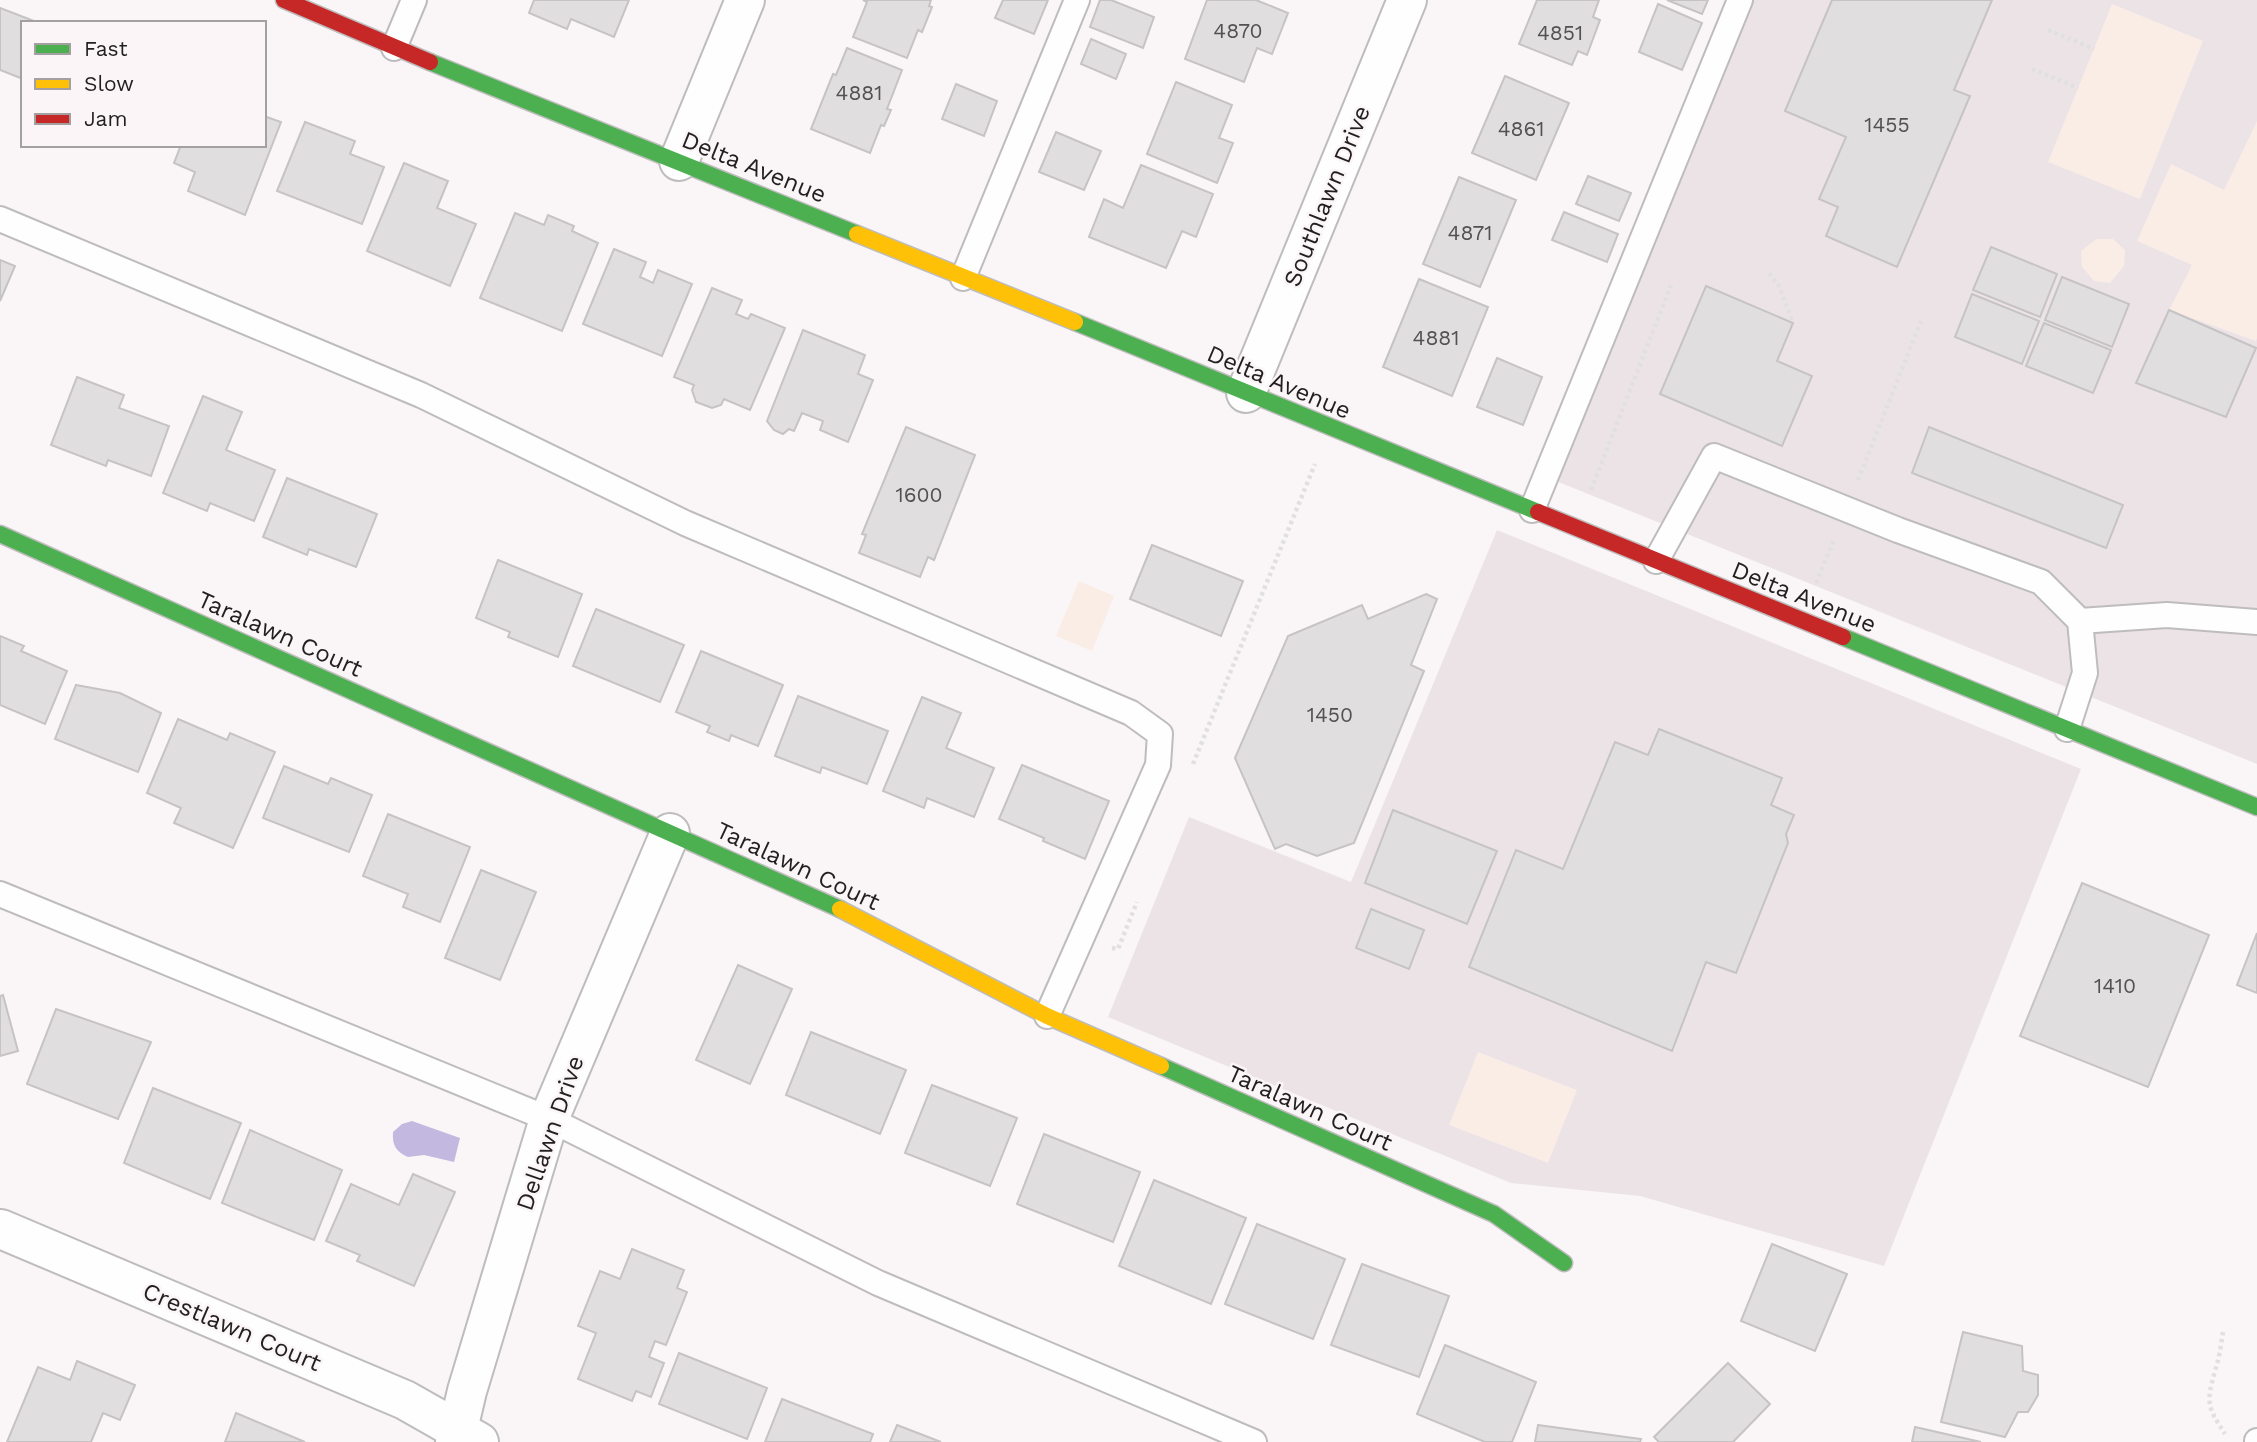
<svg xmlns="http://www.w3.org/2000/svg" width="2257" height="1442" font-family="'Work Sans',sans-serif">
	<rect width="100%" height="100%" fill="#faf6f8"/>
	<!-- built -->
	<g fill="#ece3e7">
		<polygon points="1740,0 2257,0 2257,764 1546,477"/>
		<polygon points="1497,530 2081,769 1884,1266 1640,1196 1511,1183 1108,1017 1189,817 1351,882"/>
	</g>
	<!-- green -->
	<g fill="#f9ede6">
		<polygon points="2112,4 2203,41 2140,199 2048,162"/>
		<polygon points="2257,121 2257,338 2256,341 2169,310 2192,265 2137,241 2171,164 2224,190"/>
		<polygon points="2096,239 2113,239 2125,250 2124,266 2110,283 2094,281 2082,267 2081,251"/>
		<polygon points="1079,581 1114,596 1092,651 1056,636"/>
		<polygon points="1478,1052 1577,1090 1548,1163 1449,1125"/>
	</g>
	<!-- water -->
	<path fill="#c3b8e0" d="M412,1121L460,1138L454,1162L424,1155L408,1157C396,1152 392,1145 393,1132L402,1124Z"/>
	<!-- building -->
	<g fill="#e1dedf" stroke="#c6c3c4" stroke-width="2">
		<polygon points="534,0 629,0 614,37 571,19 567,29 529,13"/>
		<polygon points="863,0 931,0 929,6 932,7 922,32 918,30 907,58 853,37 867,2"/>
		<polygon points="1003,0 1048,0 1034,34 995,18"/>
		<polygon points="1100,0 1111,0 1154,17 1143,48 1090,27"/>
		<polygon points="1207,0 1256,0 1288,13 1272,54 1257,48 1244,82 1185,59"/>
		<polygon points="1537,0 1599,0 1593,17 1600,20 1587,55 1578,51 1572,65 1519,44"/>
		<polygon points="1667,0 1708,0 1702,14"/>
		<polygon points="1832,0 1992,0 1954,90 1970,96 1897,267 1826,236 1838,207 1819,199 1846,137 1785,111"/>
		<polygon points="1658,4 1702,23 1682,70 1639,52"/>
		<polygon points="0,8 39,23 23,23 23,79 0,70"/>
		<polygon points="1091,39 1126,54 1116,79 1081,64"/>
		<polygon points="847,48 902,70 887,109 891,110 884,126 881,125 870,153 811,129 833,74 836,75"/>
		<polygon points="1505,76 1569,103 1536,180 1472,153"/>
		<polygon points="1176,82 1232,105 1219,138 1233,143 1217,183 1147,154"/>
		<polygon points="956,84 997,101 984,136 942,119"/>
		<polygon points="264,116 281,122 245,215 188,191 195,172 174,163 181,145 264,145"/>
		<polygon points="305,122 355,141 350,154 384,167 362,224 277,191"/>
		<polygon points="1056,132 1101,151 1084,190 1039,172"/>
		<polygon points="404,163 448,181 437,208 476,224 450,286 367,251"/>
		<polygon points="1141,165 1213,194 1196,237 1182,231 1166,268 1089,237 1104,199 1123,208"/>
		<polygon points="1588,176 1631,193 1619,221 1576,204"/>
		<polygon points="1459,177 1516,200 1480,287 1423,264"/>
		<polygon points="1564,212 1618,234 1607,262 1552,240"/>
		<polygon points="515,213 544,225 548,215 574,226 572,231 598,243 562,331 480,298"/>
		<polygon points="1991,247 2057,274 2040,317 1973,290"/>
		<polygon points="614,249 646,262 640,277 653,283 658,270 692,284 662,356 583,324"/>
		<polygon points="0,260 15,266 0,301"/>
		<polygon points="2062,277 2129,304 2112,347 2045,320"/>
		<polygon points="1419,279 1488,307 1452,396 1383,367"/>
		<polygon points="1706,286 1793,323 1777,361 1812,376 1782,446 1660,394"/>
		<polygon points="712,288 742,300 736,314 748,319 751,314 785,328 750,410 724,399 721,405 712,408 696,402 692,390 694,385 674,377"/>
		<polygon points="1972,294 2039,321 2022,364 1955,337"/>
		<polygon points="2169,310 2256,348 2226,417 2136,383"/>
		<polygon points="2044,323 2111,350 2093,393 2026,366"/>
		<polygon points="803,330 865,355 858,374 873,380 848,442 820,430 823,421 802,413 794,431 789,429 783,434 774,430 767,421"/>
		<polygon points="1497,358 1542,377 1523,425 1477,407"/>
		<polygon points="77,377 124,395 119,408 169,426 151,476 108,460 106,466 51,445"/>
		<polygon points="203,396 242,412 226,450 275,470 254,521 210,503 207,511 163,493"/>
		<polygon points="906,427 975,455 934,560 928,557 920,577 859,553 866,535 862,534"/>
		<polygon points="1929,427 2123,505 2106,548 1912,473"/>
		<polygon points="287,478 377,514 356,567 309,549 307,555 263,537"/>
		<polygon points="1152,545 1243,581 1221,636 1130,599"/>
		<polygon points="498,560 582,594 558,657 508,637 510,632 476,618"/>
		<polygon points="1426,594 1437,599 1411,665 1424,671 1354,843 1317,856 1286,844 1275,849 1235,758 1288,636 1362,605 1368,619"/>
		<polygon points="596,609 684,645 660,702 573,666"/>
		<polygon points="0,636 24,646 21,651 67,671 45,724 0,705"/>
		<polygon points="701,651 783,685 758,746 731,735 729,741 707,732 710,726 676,712"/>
		<polygon points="76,685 120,693 161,713 138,772 55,739"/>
		<polygon points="798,696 888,731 867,784 822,767 820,773 775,756"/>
		<polygon points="922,697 961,713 946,748 994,768 974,817 927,798 924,808 883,791"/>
		<polygon points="178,719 227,740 230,733 275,752 233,848 174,823 181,808 147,793"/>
		<polygon points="1659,729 1782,778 1771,805 1794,815 1786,834 1788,843 1736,973 1706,962 1672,1051 1469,967 1516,850 1563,869 1615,742 1648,755"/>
		<polygon points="1022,765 1109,801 1085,859 1043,841 1044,838 999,819"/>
		<polygon points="284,766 328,784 331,778 372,795 349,852 263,818"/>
		<polygon points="1393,810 1497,851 1467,924 1365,883"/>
		<polygon points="388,814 470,847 440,922 403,907 408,894 363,876"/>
		<polygon points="481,870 536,892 500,980 445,958"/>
		<polygon points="2082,883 2209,935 2148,1087 2020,1036"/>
		<polygon points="1371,909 1424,930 1409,969 1356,948"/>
		<polygon points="2257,933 2257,993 2237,985"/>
		<polygon points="738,965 792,989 750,1084 696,1060"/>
		<polygon points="3,995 18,1051 0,1056 0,996"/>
		<polygon points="56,1009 151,1042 118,1119 27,1084"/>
		<polygon points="811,1032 906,1070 880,1134 786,1095"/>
		<polygon points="932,1085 1017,1118 990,1186 905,1153"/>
		<polygon points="153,1088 241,1123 210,1199 124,1163"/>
		<polygon points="250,1130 342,1170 314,1240 222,1203"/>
		<polygon points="1044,1134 1140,1172 1113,1242 1017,1204"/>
		<polygon points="413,1174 455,1192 414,1286 357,1261 360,1255 326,1241 351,1184 399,1205"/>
		<polygon points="1154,1180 1246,1218 1211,1304 1119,1266"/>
		<polygon points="1257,1224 1345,1259 1313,1339 1225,1304"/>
		<polygon points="1772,1244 1847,1274 1815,1351 1741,1321"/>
		<polygon points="632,1249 684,1270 677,1288 687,1292 666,1345 655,1341 649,1357 664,1363 651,1397 636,1391 632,1401 578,1379 596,1333 578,1326 600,1271 620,1279"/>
		<polygon points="1362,1264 1449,1296 1419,1377 1331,1345"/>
		<polygon points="1963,1332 2022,1346 2023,1371 2038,1375 2038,1395 2028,1412 2018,1412 2005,1437 1941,1422"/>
		<polygon points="1445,1345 1536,1382 1512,1442 1485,1442 1417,1414"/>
		<polygon points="679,1353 767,1388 747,1439 659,1404"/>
		<polygon points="77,1361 135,1385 120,1420 103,1413 91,1442 7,1442 38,1367 70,1380"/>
		<polygon points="1728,1363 1770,1404 1733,1442 1659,1442 1654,1437"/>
		<polygon points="782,1399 873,1434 870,1442 765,1442"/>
		<polygon points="236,1413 305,1442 225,1442"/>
		<polygon points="897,1425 941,1442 890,1442"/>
		<polygon points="1538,1425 1641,1439 1640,1442 1535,1442"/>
		<polygon points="1915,1427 1981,1442 1912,1442"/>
	</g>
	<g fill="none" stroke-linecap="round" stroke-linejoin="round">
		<!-- lane casing -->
		<g stroke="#bebcbd" stroke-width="28">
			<g id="lane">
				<polyline points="394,48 414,0"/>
				<polyline points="0,219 421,395 685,523 1131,713 1160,734 1158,765 1047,1016"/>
				<polyline points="963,278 1077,0"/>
				<polyline points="1532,510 1740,0"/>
				<polyline points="1656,561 1714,456 1898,530 2041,582 2080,621 2085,673 2067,729"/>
				<polyline points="2080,621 2167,615 2257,622"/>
				<polyline points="0,894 549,1119 878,1283 1254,1442"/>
				<polyline points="2257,1442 2257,1441"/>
			</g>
		</g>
		<!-- street casing -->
		<g stroke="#bebcbd" stroke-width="42">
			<g id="street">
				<polyline points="679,161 745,0"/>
				<polyline points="1246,393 1407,0"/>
				<polyline points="1,1229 405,1400 479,1442"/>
				<polyline points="455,1442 467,1391 549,1119 670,833"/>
			</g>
		</g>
		<!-- fast casing -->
		<g stroke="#bebcbd" stroke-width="19">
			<g id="fast">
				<polyline points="430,62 857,234"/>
				<polyline points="1075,322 1538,512"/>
				<polyline points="0,534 840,909"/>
				<polyline points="1843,637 2257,807"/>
				<polyline points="1161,1066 1494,1214 1564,1263"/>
			</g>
		</g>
		<!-- slow casing -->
		<g stroke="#bebcbd" stroke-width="19">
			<g id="slow">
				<polyline points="857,234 1075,322"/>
				<polyline points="840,909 1047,1016 1161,1066"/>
			</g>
		</g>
		<!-- jam casing -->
		<g stroke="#bebcbd" stroke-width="19">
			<g id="jam">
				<polyline points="284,0 430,62"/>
				<polyline points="1538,512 1843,637"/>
			</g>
		</g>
		<!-- path -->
		<g stroke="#e1e0e0" stroke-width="4.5" stroke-dasharray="3.5 3.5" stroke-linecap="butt">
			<polyline points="2048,30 2094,49"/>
			<polyline points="2032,69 2078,88"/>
			<polyline points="1769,273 1779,286 1793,323"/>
			<polyline points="1858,480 1921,321"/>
			<polyline points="1591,490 1671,285"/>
			<polyline points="1816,583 1834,540"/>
			<polyline points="1193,764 1315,464"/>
			<polyline points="1112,948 1118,949 1137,902"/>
			<path d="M2223,1332C2221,1345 2219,1359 2215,1371C2206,1403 2207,1406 2225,1434"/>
		</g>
		<!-- lane -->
		<use href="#lane" stroke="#fefefe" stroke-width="24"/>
		<!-- street -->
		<use href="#street" stroke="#fefefe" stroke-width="38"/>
		<!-- fast -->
		<use href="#fast" stroke="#4caf50" stroke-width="16"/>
		<!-- slow -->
		<use href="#slow" stroke="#ffc107" stroke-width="16"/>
		<!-- jam -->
		<use href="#jam" stroke="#c62828" stroke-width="16"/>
	</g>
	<g text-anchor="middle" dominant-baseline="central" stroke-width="5" stroke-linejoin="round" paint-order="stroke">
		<!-- number labels -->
		<g font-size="21" fill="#535151">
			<text x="1238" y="30">4870</text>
			<text x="1560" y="32">4851</text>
			<text x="859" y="92">4881</text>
			<text x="1887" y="124">1455</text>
			<text x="1521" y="128">4861</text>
			<text x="1470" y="232">4871</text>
			<text x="1436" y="337">4881</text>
			<text x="919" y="494">1600</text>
			<text x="1330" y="714">1450</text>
			<text x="2115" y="985">1410</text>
		</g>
		<!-- street labels -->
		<g font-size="24" fill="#211f1f" stroke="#fbf5f7">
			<text transform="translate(754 167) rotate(22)">Delta Avenue</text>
			<text transform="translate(1327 196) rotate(-68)">Southlawn Drive</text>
			<text transform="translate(1279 382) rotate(23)">Delta Avenue</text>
			<text transform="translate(1804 597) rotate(22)">Delta Avenue</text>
			<text transform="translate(280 634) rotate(24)">Taralawn Court</text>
			<text transform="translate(798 866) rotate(25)">Taralawn Court</text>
			<text transform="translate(1310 1108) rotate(24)">Taralawn Court</text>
			<text transform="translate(550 1133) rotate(-71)">Dellawn Drive</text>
			<text transform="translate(232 1327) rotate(23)">Crestlawn Court</text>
		</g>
	</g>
	<!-- legend -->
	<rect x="21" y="21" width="245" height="126" fill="#fbf5f7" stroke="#a49fa1" stroke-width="2"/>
	<rect x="35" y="44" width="35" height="10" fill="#4caf50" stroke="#a49fa1" stroke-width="2"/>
	<text x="84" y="56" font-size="21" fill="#211f1f">Fast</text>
	<rect x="35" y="79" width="35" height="10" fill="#ffc107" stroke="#a49fa1" stroke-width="2"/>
	<text x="84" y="91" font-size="21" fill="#211f1f">Slow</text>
	<rect x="35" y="114" width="35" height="10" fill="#c62828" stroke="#a49fa1" stroke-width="2"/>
	<text x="84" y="126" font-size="21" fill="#211f1f">Jam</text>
</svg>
